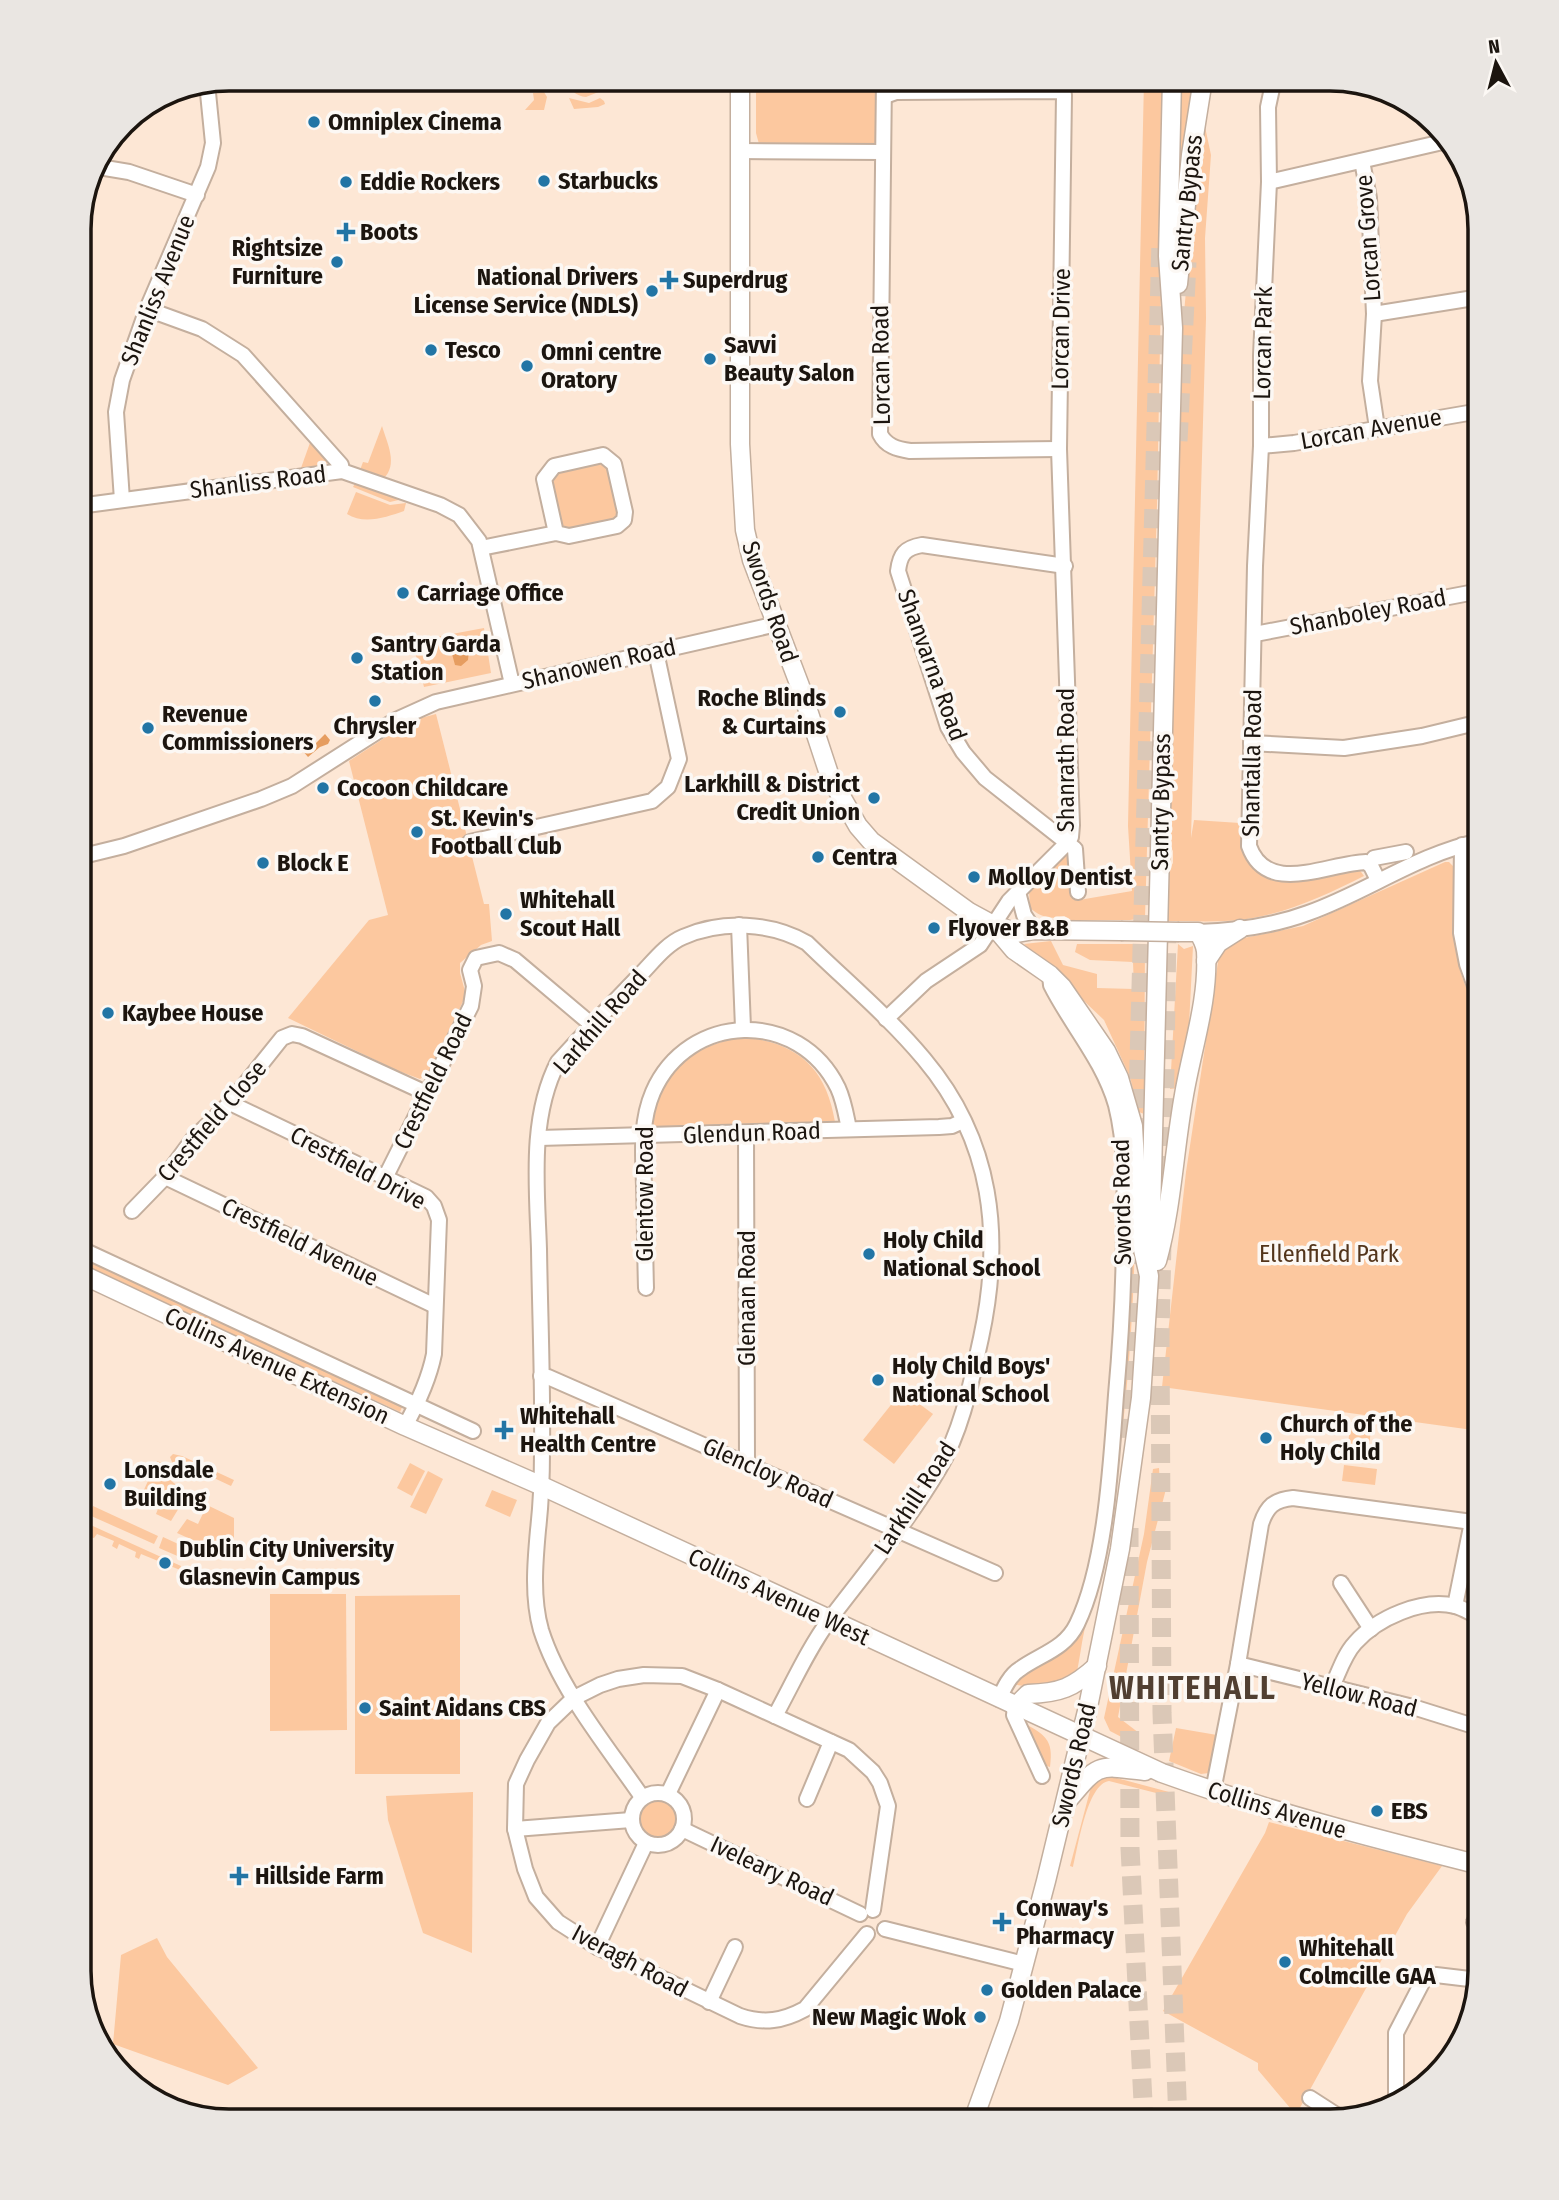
<svg xmlns="http://www.w3.org/2000/svg" width="1559" height="2200" font-family="'Fira Sans Condensed',sans-serif">
	<rect width="100%" height="100%" fill="#fde7d5"/>
	<!-- green -->
	<g fill="#fcc89f">
		<path d="M569,79H604L601,91L586,97C576,96 568,90 569,79Z"/>
		<polygon points="756,79 877,79 877,138 873,146 766,147 759,144 756,133"/>
		<path d="M1144,79H1165L1157,505L1145,918L1130,920H1071L1064,916C1050,920 1041,917 1030,908L1029,891L1066,855L1069,859L1071,893L1079,900L1132,891L1128,826Z"/>
		<polygon points="1175,79 1198,79 1176,258"/>
		<polygon points="544,92 547,97 544,110 525,110 534,100 533,93"/>
		<polygon points="569,98 589,103 600,98 604,101 605,104 598,107 574,109"/>
		<path d="M1204,122L1211,155L1205,238L1206,318L1191,838L1194,820L1240,823C1242,835 1242,850 1248,860C1272,898 1325,876 1359,869L1364,876C1328,894 1292,911 1253,918C1226,923 1195,921 1167,921V873L1173,863V851L1168,842L1181,346L1200,137Z"/>
		<path d="M382,426C387,443 399,465 383,479L360,470L363,462L368,463Z"/>
		<polygon points="311,440 329,458 329,462 322,467 301,471 301,468"/>
		<polygon points="606,462 619,511 613,520 568,532 560,526 550,481 559,468"/>
		<polygon points="357,480 403,499 390,502 353,487"/>
		<path d="M356,492L390,505L406,503L404,511C387,517 364,525 347,514Z"/>
		<polygon points="484,628 491,673 424,687 414,648 425,645 425,639"/>
		<polygon points="436,714 484,904 489,904 492,941 481,945 460,963 460,973 466,995 430,1071 420,1079 396,1070 288,1018 369,920 388,915 349,761 409,722 414,726 420,724 421,718"/>
		<path d="M1445,862H1449L1456,869C1453,920 1449,968 1480,1012V1431L1162,1387L1186,1172L1219,955L1223,949L1239,939L1303,926Z"/>
		<polygon points="1051,941 1063,965 1097,974 1097,988 1134,989 1133,962 1090,960 1075,952 1077,944 1145,944 1144,1114 1139,1112 1130,1077 1104,1020 1024,944"/>
		<polygon points="1178,944 1184,949 1193,946 1188,1045 1178,1088 1170,1089"/>
		<path d="M745,1037C799,1044 826,1068 835,1122L651,1129C652,1120 651,1109 655,1101C671,1062 705,1042 745,1037Z"/>
		<path d="M1135,1232C1134,1303 1129,1372 1121,1443L1117,1442L1130,1233Z"/>
		<polygon points="81,1255 403,1405 400,1412 79,1263"/>
		<polygon points="902,1391 933,1414 894,1464 863,1440"/>
		<polygon points="1351,1421 1372,1423 1367,1460 1346,1458"/>
		<path d="M1115,1450L1120,1451C1112,1511 1103,1568 1086,1624C1082,1638 1080,1659 1076,1676L1071,1682C1052,1685 1032,1689 1013,1684L1017,1678L1078,1631Z"/>
		<polygon points="173,1454 182,1456 234,1480 231,1486 184,1464 183,1466 180,1465 176,1472 170,1457"/>
		<polygon points="157,1461 165,1464 160,1472 184,1491 185,1498 171,1521 156,1514 161,1501 143,1492"/>
		<polygon points="410,1463 425,1471 412,1496 397,1488"/>
		<polygon points="1344,1465 1377,1469 1375,1485 1342,1481"/>
		<polygon points="1159,1468 1160,1485 1166,1489 1147,1562 1118,1717 1139,1733 1136,1742 1133,1743 1110,1731 1104,1718 1144,1534 1153,1469"/>
		<polygon points="428,1471 443,1479 426,1514 410,1507"/>
		<polygon points="492,1490 517,1500 510,1517 485,1506"/>
		<polygon points="207,1505 234,1518 234,1553 230,1557 177,1533 187,1519 198,1524"/>
		<polygon points="93,1506 158,1536 154,1544 89,1515"/>
		<polygon points="84,1522 181,1566 180,1570 141,1554 139,1559 135,1557 136,1552 119,1544 117,1549 112,1546 114,1541 97,1534 94,1538 90,1537 87,1542 79,1539 79,1533"/>
		<polygon points="163,1537 187,1548 182,1558 159,1548"/>
		<polygon points="270,1594 346,1594 347,1730 270,1731"/>
		<polygon points="460,1595 460,1774 355,1774 355,1596"/>
		<path d="M1022,1722C1045,1735 1054,1739 1050,1767L1041,1764Z"/>
		<polygon points="1176,1728 1217,1735 1209,1773 1201,1774 1169,1761"/>
		<path d="M1104,1776L1113,1777L1169,1792L1168,1796L1109,1781C1087,1784 1078,1847 1073,1867L1070,1866L1091,1787L1095,1780Z"/>
		<polygon points="473,1792 472,1953 423,1933 388,1820 386,1796"/>
		<circle cx="658" cy="1819" r="21"/>
		<polygon points="1269,1822 1442,1866 1407,1914 1296,2115 1258,2070 1258,2063 1163,2011 1265,1833"/>
		<polygon points="157,1938 167,1957 258,2068 228,2085 113,2044 121,1955"/>
	</g>
	<!-- water -->
	<g fill="#e69d60">
		<path d="M459,641L469,650L468,660L461,666L455,665L452,654L444,655C446,646 450,644 459,641Z"/>
		<polygon points="325,734 330,740 328,744 320,747 308,757 302,750 303,747 314,745"/>
	</g>
	<g fill="none" stroke-linecap="round" stroke-linejoin="round">
		<!-- highway-tunnel -->
		<g stroke="#dbc8b7" stroke-width="19" stroke-dasharray="19 10" stroke-linecap="butt">
			<polyline points="1178,441 1187,262"/>
			<polyline points="1137,1137 1161,240"/>
			<polyline points="1163,1204 1167,926"/>
			<polyline points="1162,1241 1160,1337 1162,1713 1178,2121"/>
			<polyline points="1129,1438 1135,1227"/>
			<polyline points="1129,1528 1130,1848 1144,2121"/>
		</g>
		<!-- minor casing -->
		<g stroke="#c4af9e" stroke-width="18">
			<g id="minor">
				<path d="M884,79L880,434C886,446 897,449 910,451L1059,449"/>
				<path d="M1274,79L1268,107L1269,182L1261,356V446L1255,566L1249,846C1267,897 1328,863 1366,862L1371,866L1378,880"/>
				<polyline points="885,96 896,92 1057,91 1063,92 1064,95 1059,449 1072,825 1071,837 1068,842 1009,901 980,945 926,981 886,1019"/>
				<polyline points="739,151 882,152"/>
				<polyline points="1362,161 1369,198 1374,314 1370,381 1377,428"/>
				<polyline points="93,166 129,172 197,195"/>
				<polyline points="1269,182 1447,141"/>
				<polyline points="1480,227 1480,230"/>
				<polyline points="147,309 202,329 243,355 341,465 342,471"/>
				<polyline points="1374,314 1480,297"/>
				<polyline points="1261,446 1294,443 1480,411"/>
				<polyline points="122,500 116,412 122,380 147,309 208,167 213,143 207,83"/>
				<polyline points="79,506 342,471 440,505 459,515 479,541 512,684"/>
				<polyline points="481,548 556,533 569,536 617,526 624,520 625,512 614,464 603,455 554,466 544,479 556,533"/>
				<path d="M1065,566L922,545C905,548 900,554 898,571L948,727L963,752L985,778L1075,849L1078,892"/>
				<polyline points="1255,634 1480,591"/>
				<polyline points="1251,743 1344,748 1422,736 1480,722"/>
				<polyline points="470,842 652,801 668,787 679,759 656,652"/>
				<polyline points="1462,845 1461,933 1467,964 1480,1000"/>
				<polyline points="79,857 124,846 261,799 292,786 394,721 436,702 777,624"/>
				<polyline points="1374,858 1406,852"/>
				<polyline points="1018,892 1024,915 1034,930"/>
				<polyline points="739,925 743,1028"/>
				<path d="M1198,932C1235,931 1273,926 1308,913C1367,892 1418,854 1480,841"/>
				<path d="M230,1103L426,1197L434,1206L439,1220L434,1354C429,1379 418,1403 405,1426"/>
				<polyline points="746,1133 747,1463"/>
				<polyline points="539,1138 939,1127 952,1126 963,1121"/>
				<polyline points="165,1177 435,1306"/>
				<polyline points="385,1178 471,1006 474,986 470,970 476,958 499,953 515,960 592,1025"/>
				<polyline points="132,1211 165,1177 193,1139 230,1103 282,1038 292,1034 302,1036 426,1093"/>
				<polyline points="79,1248 473,1431"/>
				<path d="M646,1288C645,1254 645,1220 644,1186C643,1155 640,1122 653,1092C688,1012 799,1008 838,1088C844,1101 846,1115 849,1129"/>
				<polyline points="541,1376 548,1377 995,1573"/>
				<polyline points="1341,1583 1371,1629"/>
				<polyline points="1455,1606 1472,1522 1480,1503"/>
				<polyline points="1238,1664 1413,1707 1480,1728"/>
				<path d="M1332,1687C1339,1672 1344,1655 1355,1643C1377,1618 1422,1598 1455,1606C1463,1608 1472,1614 1480,1617"/>
				<path d="M999,1699C1004,1688 1010,1675 1020,1669C1041,1654 1065,1649 1077,1624C1106,1564 1111,1462 1116,1395C1121,1339 1124,1283 1124,1226C1125,1186 1126,1145 1116,1105C1103,1060 1071,1025 1051,985L1050,975"/>
				<polyline points="1015,1707 1014,1715 1042,1776"/>
				<path d="M1213,1791L1238,1664L1261,1524C1267,1506 1274,1500 1293,1498L1472,1522L1480,1526"/>
				<circle cx="658" cy="1819" r="26"/>
				<polyline points="668,1794 718,1690"/>
				<path d="M642,1797C607,1746 560,1690 541,1630C532,1598 535,1563 538,1530C541,1504 542,1477 542,1451C543,1384 540,1316 539,1249C537,1188 529,1118 558,1062C585,1032 612,1004 639,976C652,963 666,944 683,937C722,920 771,922 807,943C846,981 889,1017 924,1059C993,1141 1003,1236 981,1338C971,1383 962,1430 939,1469C908,1522 867,1570 830,1619C808,1649 793,1683 775,1716"/>
				<polyline points="807,1799 831,1742"/>
				<polyline points="515,1829 631,1820"/>
				<polyline points="682,1829 860,1914"/>
				<polyline points="1474,1922 1480,1924"/>
				<polyline points="885,1929 1024,1964"/>
				<path d="M867,1934L805,2009C783,2021 764,2024 740,2016L597,1947L558,1922L536,1897L525,1869L515,1829L516,1784L527,1760L548,1723L574,1698L600,1685L618,1679L644,1675L682,1676L718,1690L849,1750L873,1772L880,1783L888,1806L873,1910"/>
				<polyline points="597,1947 646,1843"/>
				<polyline points="709,2002 735,1947"/>
				<polyline points="1310,2098 1341,2118"/>
				<polyline points="1396,2104 1396,2033 1424,1979 1436,1975 1478,1980"/>
			</g>
		</g>
		<!-- major casing -->
		<g stroke="#c4af9e" stroke-width="21">
			<g id="major">
				<polyline points="740,79 740,444 745,530 752,560 800,686 830,777 858,826 871,841 969,912 993,925 1014,950 1050,975 1062,987 1106,1051 1119,1078 1133,1126 1139,1232 1149,1276 1141,1398 1120,1549 1088,1707 1046,1881 1009,2021 973,2121"/>
				<polyline points="1178,284 1191,155 1203,79"/>
				<polyline points="993,925 1017,933 1034,930 1121,931"/>
				<polyline points="1206,961 1218,943 1240,929"/>
				<polyline points="1150,1255 1173,328 1168,256 1172,79"/>
				<path d="M1157,1261C1172,1207 1174,1150 1184,1095C1192,1048 1209,1000 1206,951C1205,944 1202,938 1198,932H1179"/>
				<path d="M79,1273L405,1426L542,1486L1162,1773C1267,1811 1373,1838 1480,1865"/>
				<path d="M1015,1707L1028,1694C1060,1693 1073,1688 1097,1666"/>
				<path d="M1068,1800C1099,1763 1097,1765 1145,1771"/>
			</g>
		</g>
		<!-- minor -->
		<use href="#minor" stroke="#fff" stroke-width="14"/>
		<!-- major -->
		<use href="#major" stroke="#fff" stroke-width="18"/>
		<!-- major-bridge casing -->
		<g stroke="#c4af9e" stroke-width="21" stroke-linecap="butt">
			<polyline id="major-bridge" points="1121,931 1179,932"/>
		</g>
		<!-- major-bridge -->
		<use href="#major-bridge" stroke="#fff" stroke-width="18"/>
	</g>
	<!-- markers -->
	<g fill="#2275a5" stroke="#fcf8f4" stroke-width="2.5">
		<circle cx="314" cy="122" r="7"/>
		<circle cx="544" cy="181" r="7"/>
		<circle cx="346" cy="182" r="7"/>
		<path d="M342.5 221.5h7v7h7v7h-7v7h-7v-7h-7v-7h7z"/>
		<circle cx="337" cy="262" r="7"/>
		<path d="M665.5 269.5h7v7h7v7h-7v7h-7v-7h-7v-7h7z"/>
		<circle cx="652" cy="291" r="7"/>
		<circle cx="431" cy="350" r="7"/>
		<circle cx="710" cy="359" r="7"/>
		<circle cx="527" cy="366" r="7"/>
		<circle cx="403" cy="593" r="7"/>
		<circle cx="357" cy="658" r="7"/>
		<circle cx="375" cy="701" r="7"/>
		<circle cx="840" cy="712" r="7"/>
		<circle cx="148" cy="728" r="7"/>
		<circle cx="323" cy="788" r="7"/>
		<circle cx="874" cy="798" r="7"/>
		<circle cx="417" cy="832" r="7"/>
		<circle cx="818" cy="857" r="7"/>
		<circle cx="263" cy="863" r="7"/>
		<circle cx="974" cy="877" r="7"/>
		<circle cx="506" cy="914" r="7"/>
		<circle cx="934" cy="928" r="7"/>
		<circle cx="108" cy="1013" r="7"/>
		<circle cx="869" cy="1254" r="7"/>
		<circle cx="878" cy="1380" r="7"/>
		<path d="M500.5 1419.5h7v7h7v7h-7v7h-7v-7h-7v-7h7z"/>
		<circle cx="1266" cy="1438" r="7"/>
		<circle cx="110" cy="1484" r="7"/>
		<circle cx="165" cy="1563" r="7"/>
		<circle cx="365" cy="1708" r="7"/>
		<circle cx="1377" cy="1811" r="7"/>
		<path d="M235.5 1865.5h7v7h7v7h-7v7h-7v-7h-7v-7h7z"/>
		<path d="M998.5 1911.5h7v7h7v7h-7v7h-7v-7h-7v-7h7z"/>
		<circle cx="1285" cy="1962" r="7"/>
		<circle cx="987" cy="1990" r="7"/>
		<circle cx="980" cy="2017" r="7"/>
	</g>
	<g text-anchor="middle" dominant-baseline="central" stroke-width="7" stroke-linejoin="round" paint-order="stroke">
		<!-- poi labels -->
		<g font-size="24" font-weight="bold" fill="#1c150f" stroke="#fcf8f4" text-anchor="start">
			<text x="328" y="122">Omniplex Cinema</text>
			<text x="558" y="181">Starbucks</text>
			<text x="360" y="182">Eddie Rockers</text>
			<text x="360" y="232">Boots</text>
			<text x="323" y="248" text-anchor="end">Rightsize<tspan x="323" dy="28">Furniture</tspan></text>
			<text x="638" y="277" text-anchor="end">National Drivers<tspan x="638" dy="28">License Service (NDLS)</tspan></text>
			<text x="683" y="280">Superdrug</text>
			<text x="724" y="345">Savvi<tspan x="724" dy="28">Beauty Salon</tspan></text>
			<text x="445" y="350">Tesco</text>
			<text x="541" y="352">Omni centre<tspan x="541" dy="28">Oratory</tspan></text>
			<text x="417" y="593">Carriage Office</text>
			<text x="371" y="644">Santry Garda<tspan x="371" dy="28">Station</tspan></text>
			<text x="826" y="698" text-anchor="end">Roche Blinds<tspan x="826" dy="28">&amp; Curtains</tspan></text>
			<text x="162" y="714">Revenue<tspan x="162" dy="28">Commissioners</tspan></text>
			<text x="375" y="726" text-anchor="middle">Chrysler</text>
			<text x="860" y="784" text-anchor="end">Larkhill &amp; District<tspan x="860" dy="28">Credit Union</tspan></text>
			<text x="337" y="788">Cocoon Childcare</text>
			<text x="431" y="818">St. Kevin's<tspan x="431" dy="28">Football Club</tspan></text>
			<text x="832" y="857">Centra</text>
			<text x="277" y="863">Block E</text>
			<text x="988" y="877">Molloy Dentist</text>
			<text x="520" y="900">Whitehall<tspan x="520" dy="28">Scout Hall</tspan></text>
			<text x="948" y="928">Flyover B&amp;B</text>
			<text x="122" y="1013">Kaybee House</text>
			<text x="883" y="1240">Holy Child<tspan x="883" dy="28">National School</tspan></text>
			<text x="892" y="1366">Holy Child Boys'<tspan x="892" dy="28">National School</tspan></text>
			<text x="520" y="1416">Whitehall<tspan x="520" dy="28">Health Centre</tspan></text>
			<text x="1280" y="1424">Church of the<tspan x="1280" dy="28">Holy Child</tspan></text>
			<text x="124" y="1470">Lonsdale<tspan x="124" dy="28">Building</tspan></text>
			<text x="179" y="1549">Dublin City University<tspan x="179" dy="28">Glasnevin Campus</tspan></text>
			<text x="379" y="1708">Saint Aidans CBS</text>
			<text x="1391" y="1811">EBS</text>
			<text x="255" y="1876">Hillside Farm</text>
			<text x="1016" y="1908">Conway's<tspan x="1016" dy="28">Pharmacy</tspan></text>
			<text x="1299" y="1948">Whitehall<tspan x="1299" dy="28">Colmcille GAA</tspan></text>
			<text x="1001" y="1990">Golden Palace</text>
			<text x="966" y="2017" text-anchor="end">New Magic Wok</text>
		</g>
		<!-- street labels -->
		<g font-size="24" fill="#1c150f" stroke="#fcf8f4">
			<text transform="translate(1187 203) rotate(-84)">Santry Bypass</text>
			<text transform="translate(1368 238) rotate(-94)">Lorcan Grove</text>
			<text transform="translate(158 290) rotate(-68)">Shanliss Avenue</text>
			<text transform="translate(1061 329) rotate(-89)">Lorcan Drive</text>
			<text transform="translate(1263 343) rotate(-89)">Lorcan Park</text>
			<text transform="translate(881 365) rotate(-91)">Lorcan Road</text>
			<text transform="translate(1371 429) rotate(-10)">Lorcan Avenue</text>
			<text transform="translate(258 482) rotate(-7)">Shanliss Road</text>
			<text transform="translate(770 602) rotate(71)">Swords Road</text>
			<text transform="translate(1368 612) rotate(-11)">Shanboley Road</text>
			<text transform="translate(599 664) rotate(-13)">Shanowen Road</text>
			<text transform="translate(932 665) rotate(70)">Shanvarna Road</text>
			<text transform="translate(1066 760) rotate(-90)">Shanrath Road</text>
			<text transform="translate(1252 763) rotate(-89)">Shantalla Road</text>
			<text transform="translate(1161 802) rotate(-89)">Santry Bypass</text>
			<text transform="translate(600 1022) rotate(-49)">Larkhill Road</text>
			<text transform="translate(433 1081) rotate(-64)">Crestfield Road</text>
			<text transform="translate(212 1121) rotate(-49)">Crestfield Close</text>
			<text transform="translate(752 1133) rotate(-2)">Glendun Road</text>
			<text transform="translate(358 1168) rotate(28)">Crestfield Drive</text>
			<text transform="translate(645 1194) rotate(-90)">Glentow Road</text>
			<text transform="translate(1122 1202) rotate(-91)">Swords Road</text>
			<text transform="translate(300 1242) rotate(26)">Crestfield Avenue</text>
			<text transform="translate(747 1298) rotate(-90)">Glenaan Road</text>
			<text transform="translate(277 1366) rotate(25)">Collins Avenue Extension</text>
			<text transform="translate(768 1473) rotate(24)">Glencloy Road</text>
			<text transform="translate(915 1498) rotate(-57)">Larkhill Road</text>
			<text transform="translate(779 1597) rotate(25)">Collins Avenue West</text>
			<text transform="translate(1359 1695) rotate(14)">Yellow Road</text>
			<text transform="translate(1074 1765) rotate(-77)">Swords Road</text>
			<text transform="translate(1277 1810) rotate(17)">Collins Avenue</text>
			<text transform="translate(772 1871) rotate(25)">Iveleary Road</text>
			<text transform="translate(630 1961) rotate(28)">Iveragh Road</text>
		</g>
		<!-- park labels -->
		<g font-size="24" fill="#53351b" stroke="#fcf8f4">
			<text x="1329" y="1254">Ellenfield Park</text>
		</g>
		<!-- district labels -->
		<g font-size="32" font-weight="bold" letter-spacing="2" fill="#513f31" stroke="#fcf8f4">
			<text x="1193" y="1688">WHITEHALL</text>
		</g>
	</g>
	<!-- crop -->
	<path d="M0 0H1559V2200H0ZM229 91H1330A138 138 0 0 1 1468 229V1971A138 138 0 0 1 1330 2109H229A138 138 0 0 1 91 1971V229A138 138 0 0 1 229 91Z" fill="#eae6e2" fill-rule="evenodd"/>
	<path fill="none" stroke="#1c150f" stroke-width="3.5" d="M229 91H1330A138 138 0 0 1 1468 229V1971A138 138 0 0 1 1330 2109H229A138 138 0 0 1 91 1971V229A138 138 0 0 1 229 91Z"/>
	<!-- north arrow -->
	<g transform="translate(1496 63) rotate(353)" stroke="#fcf8f4" stroke-width="5" paint-order="stroke">
	<path d="M0-5L12 26L0 18L-12 26Z" fill="#1c150f"/>
	<text y="-10" font-size="19" font-weight="bold" text-anchor="middle" fill="#1c150f">N</text>
	</g>
</svg>
